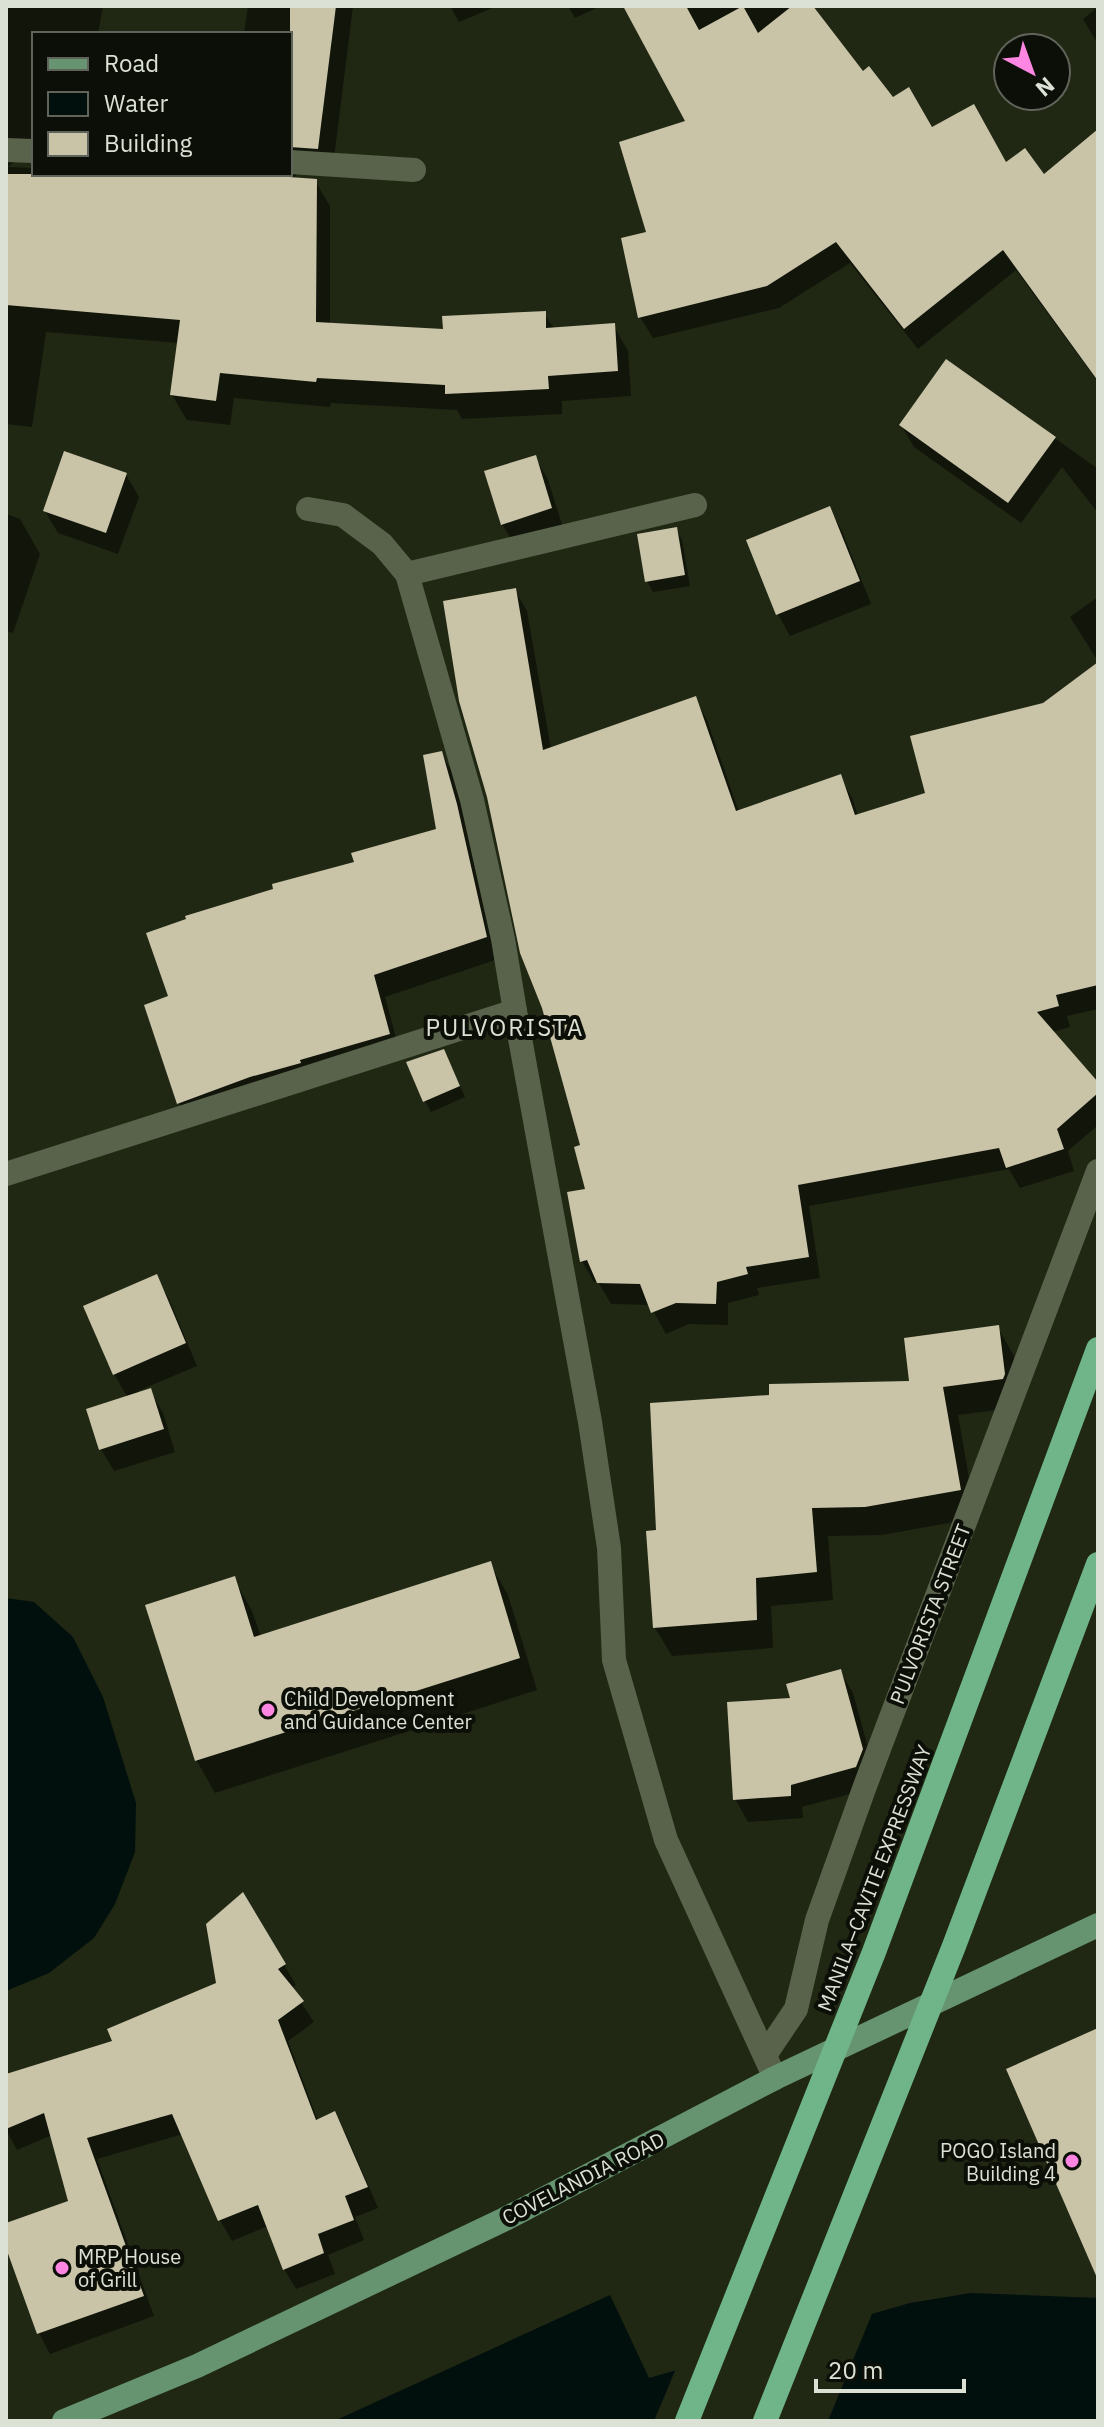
<svg xmlns="http://www.w3.org/2000/svg" width="1104" height="2427" font-family="'IBM Plex Sans',sans-serif">
	<rect width="100%" height="100%" fill="#202814"/>
	<!-- water -->
	<g fill="#010f0d">
		<polygon points="6,1598 34,1602 73,1637 103,1697 136,1803 135,1852 115,1904 94,1938 49,1973 6,1991"/>
		<polygon points="971,2293 1098,2298 1098,2421 334,2421 610,2295 649,2378 910,2303"/>
	</g>
	<!-- pier -->
	<polygon fill="#202814" points="874,2309 828,2421 654,2421 677,2366"/>
	<!-- shadow -->
	<g fill="#0007">
		<polygon points="6,6 103,6 98,34 34,34 34,161 15,161 8,167 34,168 34,174 290,174 290,34 244,34 248,6 353,6 332,174 299,173 293,178 315,181 330,206 330,325 445,331 544,313 554,329 613,325 628,351 631,396 562,401 562,414 462,419 457,410 331,403 330,407 234,398 230,425 187,420 172,395 179,343 46,332 32,427 6,424"/>
		<polygon points="450,6 497,6 459,22"/>
		<polygon points="568,6 601,6 575,18"/>
		<polygon points="625,6 811,6 863,73 892,100 932,130 1006,165 1044,177 1098,132 1098,382 1016,270 918,349 850,263 779,308 653,338 640,317 649,233 688,122"/>
		<polygon points="1098,7 1098,44 1083,19"/>
		<polygon points="947,361 1098,469 1098,513 1062,467 1021,523 914,447 901,425"/>
		<polygon points="535,457 548,480 564,531 515,546 502,524"/>
		<polygon points="126,475 139,497 118,554 58,533 45,511"/>
		<polygon points="829,508 842,531 871,604 790,636 778,614"/>
		<polygon points="6,514 20,519 40,554 13,633 6,631"/>
		<polygon points="676,529 682,540 690,586 653,592 647,581"/>
		<polygon points="515,590 527,611 551,749 695,699 707,720 739,812 840,777 852,798 858,816 928,795 1098,665 1098,1009 1067,1016 1070,1027 1052,1032 1098,1085 1098,1125 1068,1151 1074,1171 1020,1188 1009,1169 809,1206 820,1278 757,1288 759,1295 728,1303 728,1325 689,1324 666,1334 650,1305 611,1304 598,1282 594,1282 582,1261 588,1190"/>
		<polygon points="1098,597 1098,661 1070,617"/>
		<polygon points="441,753 454,775 498,959 385,997 401,1056 191,1124 179,1103 171,997 356,863 438,830"/>
		<polygon points="450,1063 465,1097 431,1112 425,1101"/>
		<polygon points="156,1277 169,1299 197,1366 138,1391 139,1394 150,1391 163,1413 175,1452 114,1471 101,1449 128,1398 114,1374"/>
		<polygon points="998,1328 1014,1356 1021,1404 1019,1407 958,1415 976,1518 882,1535 828,1536 833,1600 771,1606 773,1648 672,1656 655,1628 658,1532 771,1397 912,1383"/>
		<polygon points="490,1564 508,1595 537,1690 215,1793 197,1761 148,1606 234,1579 252,1611 261,1637"/>
		<polygon points="840,1671 853,1693 875,1773 868,1789 802,1807 803,1818 748,1822 735,1799 793,1699"/>
		<polygon points="243,1895 296,1985 291,1988 314,2022 288,2041 318,2121 334,2114 346,2134 378,2208 355,2217 364,2240 328,2255 335,2274 296,2289 284,2269 268,2226 232,2241 220,2220 183,2134 97,2159 154,2316 50,2354 39,2333 6,2243 6,2225 71,2202 52,2135 17,2150 6,2130 6,2074 114,2042 218,1985"/>
	</g>
	<!-- building -->
	<g fill="#c9c3a8">
		<polygon points="290,6 336,6 318,149 290,147"/>
		<polygon points="623,6 686,6 699,30 743,6 758,33 792,6 813,6 863,71 869,66 893,97 909,87 932,127 974,104 1006,162 1025,148 1044,174 1098,129 1098,381 1003,250 904,329 836,242 767,286 638,318 621,238 646,232 619,142 685,121"/>
		<polygon points="6,174 281,174 289,177 317,179 316,322 443,329 442,316 546,311 546,328 615,323 618,371 548,376 549,389 445,394 445,385 317,378 316,382 220,373 216,401 170,395 180,320 6,305"/>
		<polygon points="946,359 1056,437 1008,503 899,425"/>
		<polygon points="64,451 127,473 106,533 43,511"/>
		<polygon points="536,455 552,508 501,525 484,471"/>
		<polygon points="830,506 860,581 776,615 746,540"/>
		<polygon points="677,527 685,575 645,582 637,534"/>
		<polygon points="516,588 543,750 696,696 736,811 841,774 855,815 925,793 910,736 1043,703 1098,662 1098,985 1056,995 1059,1006 1037,1012 1098,1082 1098,1093 1057,1129 1064,1149 1006,1168 999,1148 798,1185 809,1257 746,1267 748,1274 717,1282 716,1304 676,1303 651,1313 640,1284 597,1283 587,1260 580,1262 567,1192 585,1189 574,1147 580,1145 542,1008 520,953 487,797 459,701 443,601"/>
		<polygon points="442,751 457,804 487,937 374,975 390,1034 300,1060 301,1063 250,1077 177,1104 144,1005 168,996 146,933 186,919 185,916 273,889 272,884 354,862 351,853 436,829 423,755"/>
		<polygon points="444,1049 460,1086 423,1102 406,1062"/>
		<polygon points="157,1274 186,1343 113,1375 83,1306"/>
		<polygon points="999,1325 1005,1374 1003,1379 943,1387 961,1490 865,1507 812,1508 817,1572 756,1578 757,1620 653,1628 646,1531 656,1530 650,1403 769,1395 769,1384 909,1381 904,1338"/>
		<polygon points="151,1388 164,1429 99,1450 86,1409"/>
		<polygon points="491,1561 520,1658 195,1761 145,1605 235,1576 254,1637"/>
		<polygon points="841,1669 863,1749 856,1767 791,1785 791,1796 733,1800 727,1702 790,1698 786,1684"/>
		<polygon points="243,1892 286,1964 278,1969 304,2001 278,2020 316,2120 335,2111 368,2187 345,2196 354,2220 318,2234 324,2253 283,2270 258,2205 218,2221 172,2114 87,2138 144,2296 37,2334 6,2248 6,2223 68,2201 44,2113 6,2129 6,2074 112,2041 107,2029 216,1983 206,1924"/>
		<polygon points="1098,2028 1098,2280 1006,2069"/>
	</g>
	<g fill="none" stroke-linecap="round" stroke-linejoin="round">
		<!-- minor -->
		<g stroke="#59624b" stroke-width="24">
			<polyline points="6,150 34,151"/>
			<polyline points="290,162 414,170"/>
			<polyline points="308,509 343,515 382,544 407,574 472,800 503,939 515,1011"/>
			<polyline points="407,574 695,505"/>
			<polyline points="6,1174 515,1011 590,1422 609,1548 614,1660 666,1840 775,2078"/>
			<polyline points="765,2055 796,2009 817,1920 865,1786 1098,1171"/>
		</g>
		<!-- major -->
		<polyline stroke="#669470" stroke-width="24" points="64,2421 197,2366 505,2219 775,2078 1098,1925"/>
		<!-- highway -->
		<g stroke="#6fb589" stroke-width="24">
			<polyline points="687,2421 874,1952 1098,1349"/>
			<polyline points="765,2421 954,1946 1098,1564"/>
		</g>
	</g>
	<!-- markers -->
	<g fill="#fd86e2" stroke="#0c0f07" stroke-width="3">
		<circle cx="268" cy="1710" r="8"/>
		<circle cx="1072" cy="2161" r="8"/>
		<circle cx="62" cy="2268" r="8"/>
	</g>
	<g text-anchor="middle" dominant-baseline="central" stroke-width="8" stroke-linejoin="round" paint-order="stroke">
		<!-- street labels -->
		<g font-size="20" fill="#dbe1d4" stroke="#0c0f07">
			<text transform="translate(930 1614) rotate(-69)">PULVORISTA STREET</text>
			<text transform="translate(874 1878) rotate(-69)">MANILA–CAVITE EXPRESSWAY</text>
			<text transform="translate(583 2178) rotate(-27)">COVELANDIA ROAD</text>
		</g>
		<!-- poi labels -->
		<g font-size="20" fill="#dbe1d4" stroke="#0c0f07" text-anchor="start">
			<text x="284" y="1698">Child Development<tspan x="284" dy="23">and Guidance Center</tspan></text>
			<text x="1056" y="2150" text-anchor="end">POGO Island<tspan x="1056" dy="23">Building 4</tspan></text>
			<text x="78" y="2256">MRP House<tspan x="78" dy="23">of Grill</tspan></text>
		</g>
		<!-- quarter labels -->
		<g font-size="24" letter-spacing="2" fill="#dbe1d4" stroke="#0c0f07">
			<text x="505" y="1027">PULVORISTA</text>
		</g>
	</g>
	<!-- border -->
	<rect width="1104" height="2427" fill="none" stroke="#dbe1d4" stroke-width="16"/>
	<!-- legend -->
	<rect x="32" y="32" width="260" height="144" fill="#0c0f07" stroke="#5f6359" stroke-width="2"/>
	<rect x="48" y="58" width="40" height="12" fill="#669470" stroke="#5f6359" stroke-width="2"/>
	<text x="104" y="72" font-size="24" fill="#dbe1d4">Road</text>
	<rect x="48" y="92" width="40" height="24" fill="#010f0d" stroke="#5f6359" stroke-width="2"/>
	<text x="104" y="112" font-size="24" fill="#dbe1d4">Water</text>
	<rect x="48" y="132" width="40" height="24" fill="#c9c3a8" stroke="#5f6359" stroke-width="2"/>
	<text x="104" y="152" font-size="24" fill="#dbe1d4">Building</text>
	<!-- north arrow -->
	<g transform="translate(1032 72) rotate(139)"><circle r="38" fill="#0c0f07" stroke="#5f6359" stroke-width="2"/>
	<path d="M0-6L14 30L0 20L-14 30Z" fill="#fd86e2"/>
	<text y="-12" font-size="22" font-weight="bold" text-anchor="middle" fill="#dbe1d4">N</text>
	</g>
	<!-- scale -->
	<path d="M816 2379v12h148v-12" fill="none" stroke="#dbe1d4" stroke-width="4"/>
	<text x="828" y="2379" font-size="24" fill="#dbe1d4" stroke="#0c0f07" stroke-width="6" paint-order="stroke">20 m</text>
</svg>
